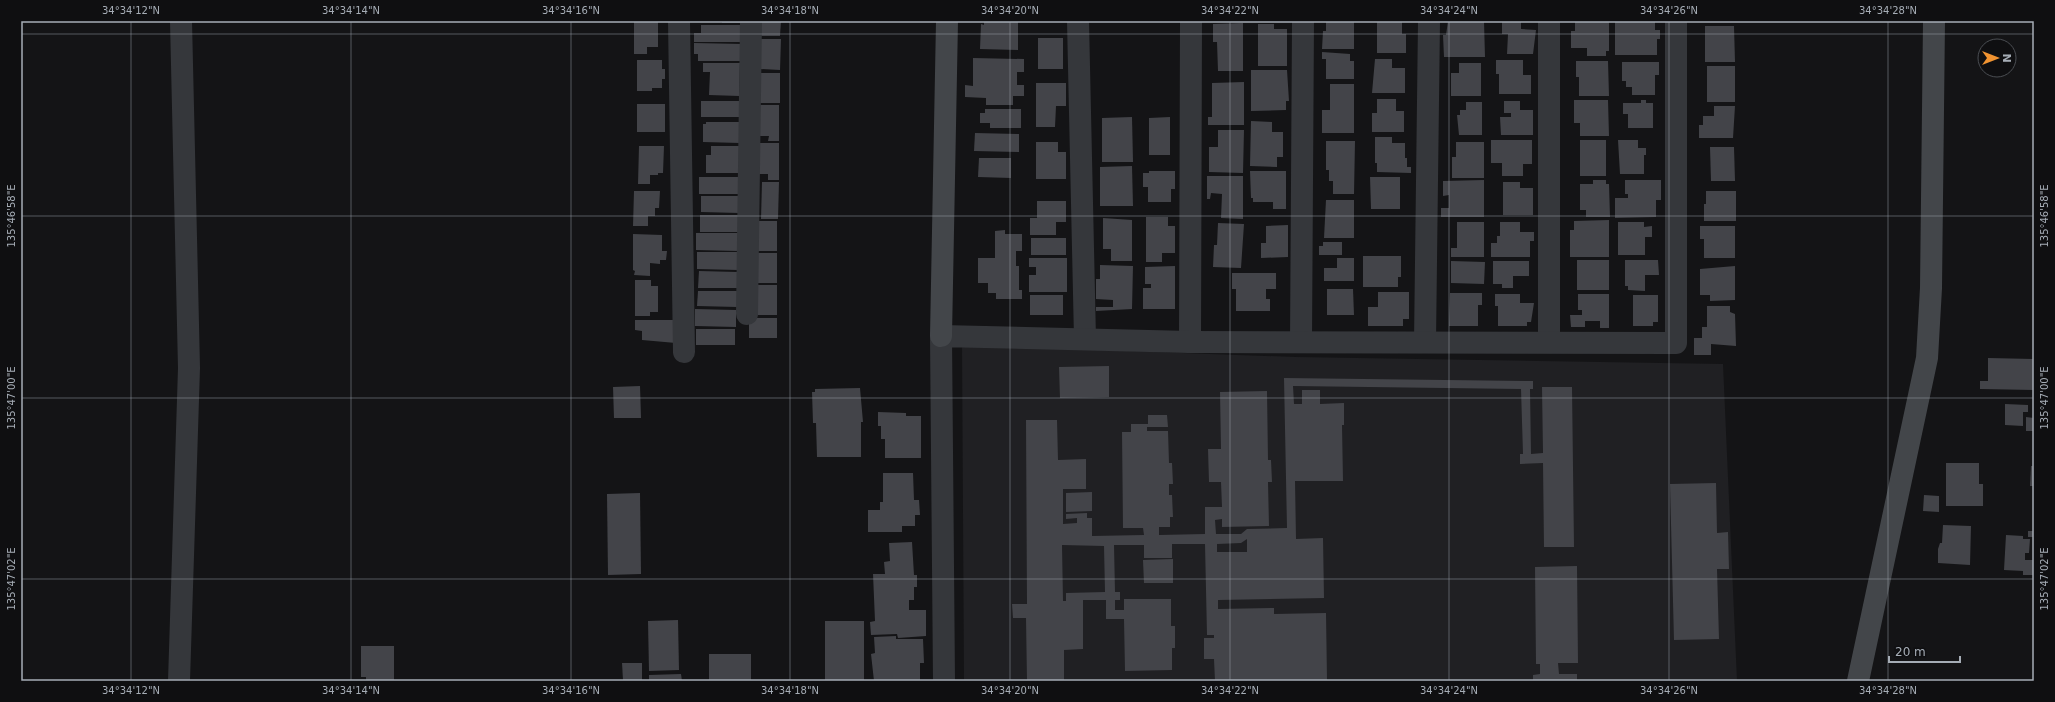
<svg xmlns="http://www.w3.org/2000/svg" width="2055" height="702" font-family="'DejaVu Sans',sans-serif">
	<rect width="100%" height="100%" fill="#141416"/>
	<!-- built -->
	<polygon fill="#202023" points="962,345 1296,357 1723,364 1737,681 964,681"/>
	<!-- building -->
	<g fill="#434449" fill-rule="evenodd">
		<polygon points="634,21 658,21 658,47 647,47 647,54 634,54"/>
		<rect x="695" y="21" width="25" height="1"/>
		<rect x="722" y="21" width="20" height="2"/>
		<polygon points="761,21 781,21 780,36 760,36"/>
		<polygon points="984,21 1018,21 1018,50 980,49 981,24 984,25"/>
		<polygon points="1326,21 1354,21 1354,49 1322,49 1323,31 1326,31"/>
		<polygon points="1448,21 1484,21 1485,57 1444,57 1443,35 1446,35"/>
		<polygon points="1502,21 1521,21 1521,29 1536,30 1533,54 1507,54 1508,34 1502,34"/>
		<polygon points="1575,21 1609,21 1609,51 1606,51 1606,56 1587,56 1587,48 1571,48 1571,31 1575,31"/>
		<polygon points="1615,21 1655,21 1655,30 1660,30 1660,39 1657,39 1657,55 1615,55"/>
		<polygon points="1377,22 1402,22 1402,34 1406,34 1406,53 1377,53"/>
		<polygon points="1243,23 1243,71 1218,71 1217,42 1213,42 1213,24"/>
		<polygon points="1258,24 1274,24 1274,29 1287,29 1287,66 1258,66"/>
		<polygon points="701,25 742,25 741,42 694,42 694,33 701,33"/>
		<polygon points="1705,26 1734,26 1735,62 1705,62"/>
		<rect x="1038" y="38" width="25" height="31"/>
		<polygon points="760,39 781,39 780,70 760,69"/>
		<polygon points="694,43 742,44 742,61 698,61 698,54 694,54"/>
		<polygon points="1322,52 1350,54 1350,61 1354,61 1354,79 1326,79 1326,59 1322,59"/>
		<polygon points="973,58 1024,59 1024,72 1017,72 1017,85 1024,85 1024,96 1013,96 1013,105 986,105 986,98 965,97 965,85 973,86"/>
		<polygon points="1375,59 1392,59 1392,68 1405,68 1405,93 1372,93"/>
		<polygon points="637,60 662,60 662,69 665,69 665,79 662,79 662,88 652,88 652,91 637,91"/>
		<polygon points="1496,60 1523,60 1523,75 1531,75 1531,94 1499,94 1499,74 1496,74"/>
		<polygon points="1576,61 1608,61 1609,96 1579,96 1579,77 1576,77"/>
		<polygon points="1622,62 1659,62 1659,75 1655,75 1655,95 1632,95 1632,87 1626,87 1626,81 1622,81"/>
		<polygon points="703,63 740,63 739,96 709,95 710,72 703,72"/>
		<polygon points="1459,63 1481,63 1481,96 1451,96 1451,73 1459,73"/>
		<rect x="1707" y="66" width="28" height="36"/>
		<polygon points="1251,70 1287,70 1289,101 1286,101 1286,110 1251,111"/>
		<rect x="759" y="73" width="21" height="30"/>
		<polygon points="1244,82 1244,125 1208,125 1208,117 1212,117 1212,83"/>
		<polygon points="1036,83 1066,83 1066,106 1056,106 1055,127 1036,127"/>
		<polygon points="1330,84 1354,84 1354,133 1322,133 1322,110 1330,110"/>
		<polygon points="1377,99 1396,99 1396,111 1404,111 1404,132 1372,132 1372,113 1377,113"/>
		<polygon points="1574,100 1608,100 1609,136 1580,136 1580,123 1574,123"/>
		<polygon points="1641,100 1646,100 1646,103 1653,103 1653,128 1628,128 1628,114 1623,114 1623,103 1641,103"/>
		<polygon points="701,101 741,101 740,117 701,117"/>
		<polygon points="1504,101 1520,101 1520,110 1533,110 1533,135 1501,135 1500,117 1511,117 1511,113 1504,113"/>
		<polygon points="1466,102 1482,102 1482,135 1459,135 1457,115 1460,115 1460,110 1466,110"/>
		<rect x="637" y="104" width="28" height="28"/>
		<polygon points="759,105 779,105 779,141 768,141 769,136 758,136"/>
		<polygon points="1714,106 1735,106 1733,138 1699,138 1699,125 1703,125 1703,116 1714,116"/>
		<polygon points="985,109 1021,109 1021,128 990,128 990,123 980,123 980,113 985,113"/>
		<polygon points="1132,117 1133,162 1102,162 1102,118"/>
		<polygon points="1170,117 1170,155 1149,155 1149,118"/>
		<polygon points="1251,121 1272,122 1272,132 1283,132 1283,157 1277,157 1277,167 1250,166"/>
		<polygon points="706,122 740,122 740,143 703,142 703,124 706,124"/>
		<polygon points="1218,130 1244,130 1243,173 1209,172 1209,147 1218,147"/>
		<polygon points="975,133 1019,134 1019,152 974,151"/>
		<polygon points="1375,137 1392,137 1392,143 1405,143 1405,158 1407,158 1407,167 1411,167 1411,173 1377,172 1377,163 1375,163"/>
		<polygon points="1491,140 1532,140 1532,164 1523,164 1523,176 1502,176 1502,163 1491,163"/>
		<rect x="1580" y="140" width="26" height="36"/>
		<polygon points="1618,140 1638,140 1638,148 1646,148 1646,155 1644,155 1644,174 1620,174"/>
		<polygon points="1326,141 1355,141 1354,194 1333,194 1333,181 1329,181 1329,170 1326,170"/>
		<polygon points="1036,142 1058,142 1058,152 1066,152 1066,179 1036,179"/>
		<polygon points="1456,142 1484,142 1484,178 1452,178 1452,157 1456,157"/>
		<polygon points="758,143 779,143 779,180 768,180 768,174 758,174"/>
		<polygon points="639,146 664,146 663,173 658,173 658,175 650,175 650,184 638,184"/>
		<polygon points="711,146 739,146 739,173 706,173 706,155 711,155"/>
		<polygon points="1710,147 1734,147 1735,181 1711,181"/>
		<polygon points="979,158 1011,158 1011,178 978,177"/>
		<polygon points="1132,166 1133,206 1100,206 1100,167"/>
		<polygon points="1149,171 1175,171 1175,189 1171,189 1171,202 1148,202 1148,187 1143,187 1143,173 1149,173"/>
		<polygon points="1250,171 1286,171 1286,209 1273,209 1273,202 1253,202 1253,198 1251,198"/>
		<polygon points="1207,176 1243,176 1243,219 1221,218 1222,194 1211,193 1210,199 1207,199"/>
		<rect x="699" y="177" width="40" height="17"/>
		<polygon points="1370,177 1400,177 1400,209 1371,209"/>
		<polygon points="1484,180 1484,217 1441,217 1441,208 1449,208 1449,195 1443,196 1443,181"/>
		<polygon points="1593,180 1606,180 1606,184 1609,184 1610,217 1586,217 1586,210 1580,210 1580,184 1593,184"/>
		<polygon points="1625,180 1661,180 1661,200 1656,200 1656,217 1615,218 1615,198 1628,198 1628,194 1625,194"/>
		<polygon points="762,182 779,182 778,219 761,219"/>
		<polygon points="1503,182 1520,182 1520,188 1533,188 1533,215 1503,215"/>
		<polygon points="634,191 660,191 659,208 655,208 655,216 648,216 648,226 633,226"/>
		<polygon points="1706,191 1736,191 1736,221 1704,221 1704,204 1706,204"/>
		<polygon points="701,196 740,196 739,213 701,212"/>
		<polygon points="1326,200 1354,200 1354,238 1324,238"/>
		<polygon points="1037,201 1066,201 1066,222 1056,222 1056,235 1030,235 1030,218 1037,218"/>
		<rect x="700" y="215" width="40" height="17"/>
		<polygon points="1146,217 1168,217 1168,226 1175,226 1175,253 1162,253 1162,262 1146,262"/>
		<polygon points="1103,218 1132,220 1132,261 1111,261 1111,249 1103,249"/>
		<polygon points="1609,220 1609,257 1570,257 1570,230 1574,230 1574,221"/>
		<rect x="757" y="221" width="20" height="30"/>
		<polygon points="1457,222 1484,222 1484,257 1451,257 1451,248 1457,248"/>
		<polygon points="1500,222 1520,222 1520,232 1534,232 1534,241 1530,241 1530,257 1491,257 1491,243 1497,243 1497,236 1500,236"/>
		<polygon points="1618,222 1644,222 1644,227 1652,226 1652,237 1645,237 1645,255 1618,255"/>
		<polygon points="1218,223 1244,224 1241,268 1213,267 1214,245 1217,245"/>
		<polygon points="1288,225 1288,257 1261,258 1261,243 1266,243 1266,226"/>
		<polygon points="1700,226 1735,226 1735,258 1704,258 1704,239 1700,239"/>
		<polygon points="1005,230 1005,234 1022,234 1022,251 1016,251 1016,266 1019,266 1019,290 1022,290 1022,299 996,299 996,293 988,293 988,283 978,283 978,258 995,258 995,231"/>
		<polygon points="696,233 738,233 738,251 696,250"/>
		<polygon points="633,234 662,235 662,251 667,251 666,260 660,260 660,264 650,263 650,276 634,275 635,271 633,270"/>
		<rect x="1031" y="238" width="35" height="17"/>
		<polygon points="1323,242 1342,242 1342,255 1319,255 1319,246 1323,246"/>
		<polygon points="697,252 738,252 738,270 697,269"/>
		<polygon points="756,253 777,253 777,283 757,283"/>
		<polygon points="1363,256 1401,256 1401,277 1398,277 1398,287 1363,287"/>
		<polygon points="1029,258 1067,258 1067,292 1029,292 1029,275 1036,275 1036,267 1029,267"/>
		<polygon points="1337,258 1354,258 1354,281 1324,281 1324,268 1337,268"/>
		<rect x="1577" y="260" width="32" height="30"/>
		<polygon points="1625,260 1658,260 1659,275 1645,275 1645,291 1628,290 1628,286 1625,286"/>
		<polygon points="1451,261 1485,262 1484,284 1451,283"/>
		<polygon points="1493,261 1529,261 1529,276 1513,276 1513,288 1502,288 1502,284 1493,284"/>
		<polygon points="1100,265 1133,266 1132,309 1096,311 1096,307 1113,307 1113,300 1096,299 1096,279 1100,279"/>
		<polygon points="1175,266 1175,309 1143,309 1143,288 1151,288 1151,284 1145,284 1145,267"/>
		<polygon points="1735,266 1735,300 1710,301 1710,295 1700,295 1700,269"/>
		<polygon points="699,271 737,272 737,288 698,288"/>
		<polygon points="1232,273 1276,273 1276,289 1266,289 1266,299 1270,299 1270,311 1236,311 1236,289 1232,289"/>
		<polygon points="635,280 651,280 651,286 658,286 658,312 650,312 650,316 635,316"/>
		<polygon points="757,285 777,285 777,315 756,315"/>
		<polygon points="1327,289 1353,289 1354,315 1327,315"/>
		<polygon points="698,291 738,291 737,307 697,306"/>
		<polygon points="1378,292 1409,292 1409,319 1403,319 1403,326 1368,326 1368,307 1378,307"/>
		<polygon points="1450,293 1482,293 1482,305 1478,305 1478,326 1449,326"/>
		<polygon points="1495,294 1520,294 1520,303 1534,303 1531,322 1527,322 1527,326 1498,326 1498,306 1495,306"/>
		<polygon points="1578,294 1609,294 1609,328 1600,328 1600,321 1585,321 1585,327 1571,327 1570,315 1582,315 1582,310 1578,310"/>
		<rect x="1030" y="295" width="33" height="20"/>
		<polygon points="1633,295 1658,295 1658,322 1653,322 1653,326 1633,326"/>
		<polygon points="1707,306 1730,306 1730,312 1735,314 1736,346 1711,344 1711,355 1694,355 1694,338 1702,338 1702,327 1707,327"/>
		<polygon points="695,309 736,310 736,327 695,326"/>
		<rect x="749" y="318" width="28" height="20"/>
		<polygon points="635,320 677,320 676,343 642,340 642,331 635,330"/>
		<rect x="696" y="329" width="39" height="16"/>
		<polygon points="1988,358 2034,359 2034,390 1980,389 1980,381 1988,381"/>
		<polygon points="1109,366 1109,397 1060,398 1059,367"/>
		<path d="M1284,378L1533,381V389H1530L1531,454L1543,453L1542,387H1572L1574,547H1544L1543,463L1520,464V454H1523L1521,389L1293,386L1294,404H1302V390H1320V404L1344,403V425H1342L1343,481H1295L1296,539L1323,538L1324,598L1218,600V609L1274,608V614L1326,613L1327,680L1215,681L1214,659H1204V638H1214V635H1207L1205,544H1172V558H1144V545H1114L1115,592H1120V600H1115V610H1124V599H1171V626H1175V648H1172V670L1125,671L1124,619H1106V600H1083V649L1064,650V681H1027L1026,618H1013L1012,604H1027L1026,420H1057L1058,460L1086,459V489H1063V524L1077,523V518L1066,519V514L1087,513V518H1092V536L1144,535L1143,528H1123L1122,432H1131V424H1148V415H1167L1168,427H1147V431H1168L1169,463H1172L1173,484H1169V495H1172L1173,517H1170V527H1159V535L1205,534V507H1222L1221,482H1209L1208,449H1221L1220,392L1267,391L1268,460H1271L1272,482H1268L1269,526L1222,527V519L1215,520L1216,534H1241L1247,529L1287,528ZM1247,539V552H1217V544L1241,543ZM1062,545L1104,546L1105,592L1066,593V601H1063Z"/>
		<polygon points="640,386 641,418 614,418 613,387"/>
		<polygon points="860,388 863,422 861,422 861,457 817,457 816,423 813,423 812,392 815,392 815,389"/>
		<polygon points="2005,404 2028,405 2028,412 2023,412 2023,426 2005,425"/>
		<polygon points="878,412 906,413 906,416 921,416 921,458 885,458 885,439 881,439 881,426 878,426"/>
		<polygon points="2026,417 2034,418 2034,431 2026,431"/>
		<polygon points="1946,463 1979,463 1979,484 1983,484 1983,506 1946,506"/>
		<polygon points="2031,466 2034,466 2034,486 2030,486"/>
		<polygon points="883,473 913,473 914,500 919,500 920,515 915,515 915,526 902,526 902,532 868,532 868,510 880,510 880,502 883,502"/>
		<polygon points="1716,483 1717,533 1728,532 1729,569 1717,569 1719,639 1674,640 1670,484"/>
		<polygon points="1092,492 1092,511 1066,512 1066,493"/>
		<polygon points="640,493 641,574 608,575 607,494"/>
		<polygon points="1924,495 1939,496 1939,512 1923,511"/>
		<polygon points="1943,525 1971,526 1970,565 1938,563 1938,549 1940,543 1942,543"/>
		<rect x="2028" y="531" width="6" height="6"/>
		<polygon points="2006,535 2023,536 2023,539 2030,539 2029,553 2025,553 2025,560 2034,560 2034,575 2023,575 2023,571 2004,570"/>
		<polygon points="912,542 914,575 917,575 917,587 914,587 914,600 909,600 909,610 926,610 926,636 898,638 897,634 871,635 870,622 875,621 873,574 885,574 884,562 890,561 889,543"/>
		<polygon points="1173,559 1173,583 1144,583 1143,560"/>
		<polygon points="1577,566 1578,663 1558,663 1559,674 1577,674 1577,681 1533,681 1533,675 1540,674 1540,664 1536,664 1535,567"/>
		<polygon points="678,620 679,670 649,671 648,621"/>
		<rect x="825" y="621" width="39" height="60"/>
		<polygon points="896,636 896,639 923,639 924,663 920,663 920,681 874,681 871,654 875,653 874,637"/>
		<polygon points="361,646 394,646 394,681 366,681 366,677 361,677"/>
		<rect x="709" y="654" width="42" height="27"/>
		<polygon points="622,663 642,663 642,680 623,680"/>
		<polygon points="681,674 682,681 649,681 649,675"/>
	</g>
	<g fill="none" stroke-linecap="round" stroke-linejoin="round">
		<!-- street -->
		<g stroke="#35373b" stroke-width="22">
			<polyline points="679,21 684,352"/>
			<polyline points="1078,21 1085,339"/>
			<polyline points="747,314 751,21"/>
			<polyline points="1190,342 1191,21"/>
			<polyline points="1301,342 1303,21"/>
			<polyline points="1425,342 1429,21"/>
			<polyline points="1549,342 1549,21"/>
			<polyline points="179,681 189,368 181,21"/>
			<polyline points="944,681 941,336 1190,342 1676,343 1676,21"/>
		</g>
		<!-- secondary -->
		<g stroke="#43464a" stroke-width="22">
			<polyline points="941,336 947,21"/>
			<polyline points="1858,681 1927,358 1931,288 1934,21"/>
		</g>
	</g>
	<!-- ticks -->
	<path fill="none" stroke="#a6adb6" stroke-width="1" stroke-opacity="0.45" d="M131,21V681M351,21V681M571,21V681M790,21V681M1010,21V681M1230,21V681M1449,21V681M1669,21V681M1888,21V681M21,34H2034M21,216H2034M21,398H2034M21,579H2034"/>
	<!-- border -->
	<rect width="2055" height="702" fill="none" stroke="#0f0f11" stroke-width="44"/>
	<!-- north arrow -->
	<g transform="translate(1997 58) rotate(90)"><circle r="19" fill="#0f0f11" stroke="#4b4e53"/>
	<path d="M0-3L7 15L0 10L-7 15Z" fill="#f09331"/>
	<text y="-6" font-size="11" font-weight="bold" text-anchor="middle" fill="#a6adb6">N</text>
	</g>
	<!-- scale -->
	<path d="M1889 656v6h71v-6" fill="none" stroke="#a6adb6" stroke-width="2"/>
	<text x="1895" y="656" font-size="12" fill="#a6adb6" stroke="#0f0f11" stroke-width="3" paint-order="stroke">20 m</text>
	<rect x="22" y="22" width="2011" height="658" fill="none" stroke="#a6adb6" stroke-width="1.5"/>
	<g font-size="10" text-anchor="middle" fill="#a6adb6">
		<text x="131" y="14">34°34'12"N</text>
		<text x="351" y="14">34°34'14"N</text>
		<text x="571" y="14">34°34'16"N</text>
		<text x="790" y="14">34°34'18"N</text>
		<text x="1010" y="14">34°34'20"N</text>
		<text x="1230" y="14">34°34'22"N</text>
		<text x="1449" y="14">34°34'24"N</text>
		<text x="1669" y="14">34°34'26"N</text>
		<text x="1888" y="14">34°34'28"N</text>
		<text transform="translate(2044 216) rotate(-90)" y="4">135°46'58"E</text>
		<text transform="translate(11 216) rotate(-90)" y="4">135°46'58"E</text>
		<text transform="translate(2044 398) rotate(-90)" y="4">135°47'00"E</text>
		<text transform="translate(11 398) rotate(-90)" y="4">135°47'00"E</text>
		<text transform="translate(2044 579) rotate(-90)" y="4">135°47'02"E</text>
		<text transform="translate(11 579) rotate(-90)" y="4">135°47'02"E</text>
		<text x="131" y="694">34°34'12"N</text>
		<text x="351" y="694">34°34'14"N</text>
		<text x="571" y="694">34°34'16"N</text>
		<text x="790" y="694">34°34'18"N</text>
		<text x="1010" y="694">34°34'20"N</text>
		<text x="1230" y="694">34°34'22"N</text>
		<text x="1449" y="694">34°34'24"N</text>
		<text x="1669" y="694">34°34'26"N</text>
		<text x="1888" y="694">34°34'28"N</text>
	</g>
</svg>
